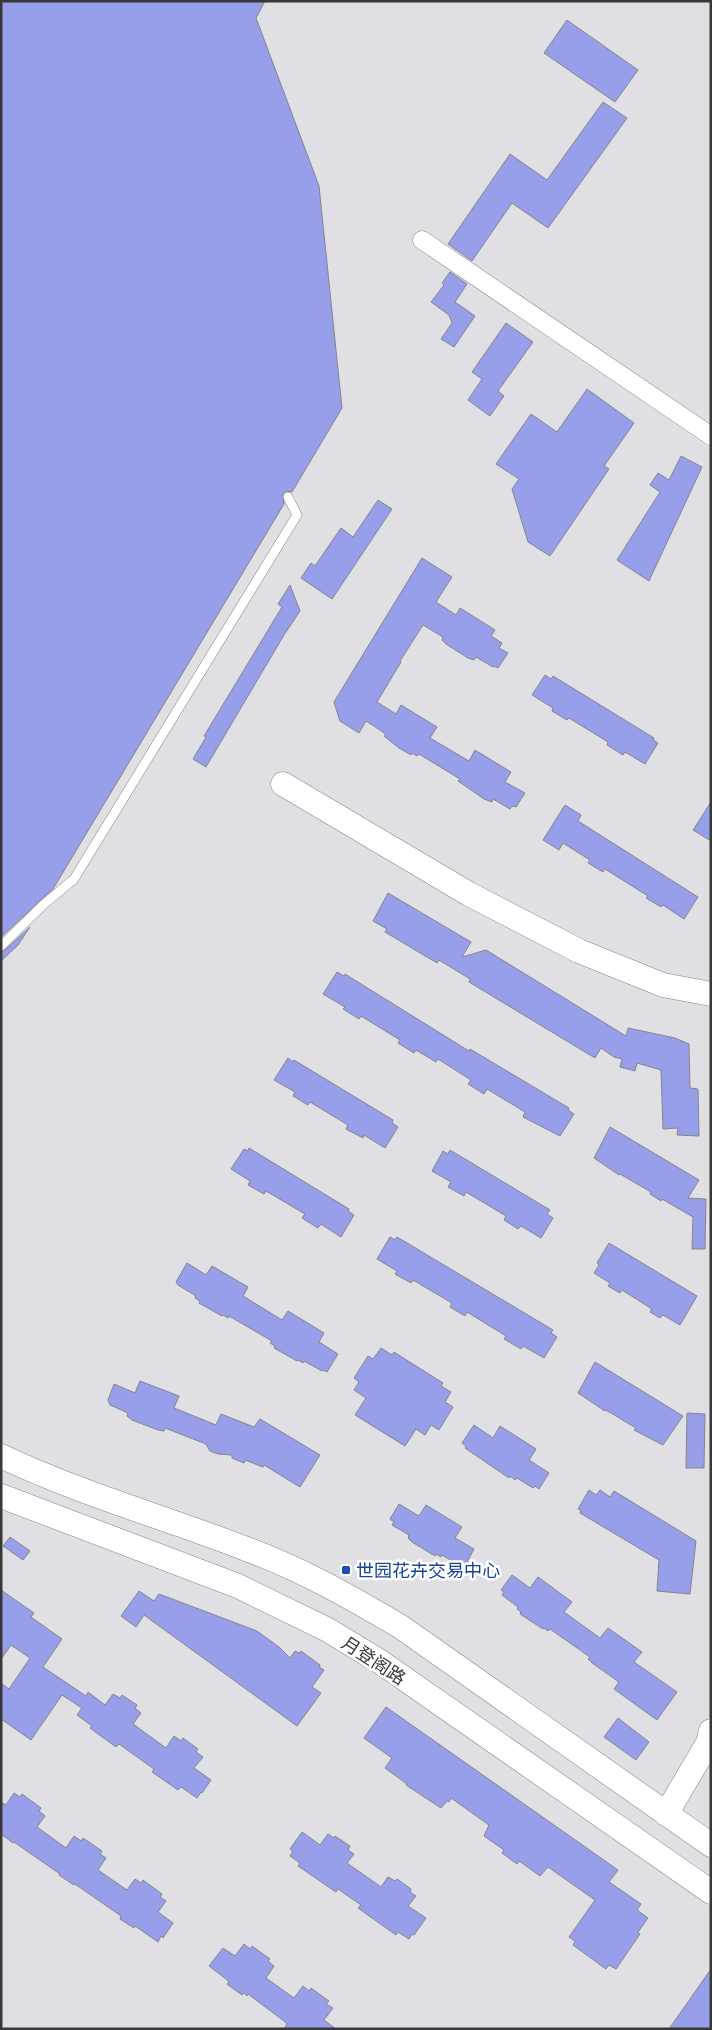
<svg xmlns="http://www.w3.org/2000/svg" width="712" height="2030" font-family="Manrope,'Noto Sans SC',sans-serif">
	<rect width="100%" height="100%" fill="#e0e0e4"/>
	<!-- building -->
	<g fill="#979fea" stroke="#848588">
		<polygon points="1,1 265,1 256,18 319,186 342,408 292,492 286,491 283,494 284,504 53,889 1,937"/>
		<polygon points="567,20 638,70 615,102 544,53"/>
		<polygon points="603,102 627,118 548,228 512,203 472,261 448,244 510,154 547,180"/>
		<polygon points="450,272 467,284 455,302 475,316 454,347 441,339 452,323 449,315 431,302 444,285 442,283"/>
		<polygon points="506,323 533,342 498,391 504,396 490,416 468,400 482,379 472,372"/>
		<polygon points="587,389 634,423 604,466 609,469 550,556 528,542 512,489 519,479 496,464 531,414 557,432"/>
		<polygon points="681,456 702,467 649,581 617,560 660,492 650,485 658,473 669,480"/>
		<polygon points="378,500 392,509 332,599 301,578 311,563 315,566 341,528 353,537"/>
		<polygon points="422,558 452,577 436,602 456,615 460,608 495,630 491,636 502,643 499,648 508,653 498,668 494,666 493,667 476,657 474,660 468,658 446,644 442,640 443,637 423,625 400,661 401,662 377,702 396,714 401,705 437,727 430,738 469,761 475,750 511,772 505,782 525,793 516,807 512,806 510,809 493,799 492,802 484,799 458,781 460,779 419,754 417,756 412,753 411,755 399,748 384,736 386,734 366,721 359,733 340,721 334,702"/>
		<polygon points="290,585 300,611 284,635 206,767 193,759 206,737 204,736 282,607 278,604"/>
		<polygon points="545,675 551,679 553,676 654,738 653,740 658,743 645,764 625,752 623,755 607,745 608,742 569,718 567,720 552,711 553,708 532,695"/>
		<polygon points="711,802 711,841 693,830"/>
		<polygon points="565,805 581,815 578,821 698,897 684,919 663,905 661,907 646,898 648,896 605,869 603,872 588,863 590,860 563,843 559,850 543,840"/>
		<polygon points="388,893 471,942 462,957 486,950 626,1036 628,1028 675,1038 689,1044 690,1088 698,1089 699,1136 677,1135 678,1128 663,1129 661,1070 637,1063 635,1071 620,1067 622,1059 614,1057 601,1048 595,1058 469,982 470,979 439,960 437,963 385,932 387,929 373,921"/>
		<polygon points="30,927 18,945 1,961 1,952 5,950"/>
		<polygon points="337,972 344,976 345,974 469,1051 470,1049 569,1108 568,1110 574,1114 560,1136 523,1117 525,1112 487,1089 484,1094 468,1084 471,1080 438,1059 436,1062 416,1050 414,1053 398,1043 400,1040 361,1016 359,1019 343,1009 345,1007 323,994"/>
		<polygon points="288,1058 293,1062 294,1060 393,1120 392,1123 398,1127 385,1148 364,1135 363,1138 346,1129 348,1125 310,1102 308,1105 293,1096 295,1092 274,1080"/>
		<polygon points="610,1127 699,1180 688,1198 706,1199 705,1249 692,1249 693,1217 662,1199 661,1201 650,1194 651,1192 620,1174 619,1175 594,1158"/>
		<polygon points="249,1148 349,1209 348,1211 354,1215 341,1237 321,1224 318,1228 302,1218 305,1214 266,1191 264,1194 248,1185 250,1181 231,1169 244,1149 248,1151"/>
		<polygon points="450,1150 550,1210 547,1214 553,1218 541,1238 521,1226 518,1229 504,1220 506,1216 466,1192 464,1196 448,1187 451,1182 432,1171 443,1151 448,1154"/>
		<polygon points="390,1237 395,1240 397,1237 553,1330 551,1333 557,1337 544,1358 523,1346 521,1349 504,1339 506,1336 467,1312 465,1316 450,1307 452,1303 413,1280 411,1283 395,1274 397,1271 377,1259"/>
		<polygon points="609,1243 697,1296 680,1325 663,1315 660,1318 650,1312 652,1309 622,1290 620,1293 608,1286 610,1283 594,1273 599,1265 597,1263"/>
		<polygon points="187,1263 206,1275 212,1266 248,1287 243,1296 282,1320 288,1311 324,1333 319,1342 338,1354 327,1372 323,1370 322,1371 304,1361 303,1363 298,1360 297,1361 274,1348 275,1346 270,1343 272,1341 229,1316 228,1318 223,1315 222,1316 199,1303 200,1301 195,1298 196,1296 178,1285 176,1282"/>
		<polygon points="381,1348 392,1355 394,1352 443,1383 441,1386 451,1392 445,1402 453,1407 439,1430 431,1425 425,1435 416,1429 405,1446 355,1415 366,1398 354,1390 359,1382 354,1378 368,1356 373,1359"/>
		<polygon points="595,1362 683,1416 663,1445 634,1430 636,1428 606,1410 605,1411 578,1393"/>
		<polygon points="140,1381 179,1396 174,1408 216,1425 221,1414 254,1427 260,1419 320,1455 300,1487 264,1465 263,1467 245,1460 244,1463 232,1458 232,1455 218,1454 210,1451 206,1444 165,1428 164,1431 158,1430 132,1420 127,1416 128,1413 110,1405 108,1400 114,1384 135,1393"/>
		<polygon points="687,1413 705,1414 704,1468 686,1468"/>
		<polygon points="474,1425 493,1438 500,1426 536,1449 529,1460 549,1473 539,1489 535,1486 533,1488 517,1478 515,1480 510,1476 509,1478 465,1448 466,1446 462,1443"/>
		<polygon points="589,1490 596,1495 600,1490 610,1497 614,1491 696,1541 690,1594 657,1591 659,1560 580,1513 581,1510 578,1509"/>
		<polygon points="399,1504 419,1516 426,1505 462,1527 455,1538 474,1549 466,1564 462,1561 459,1565 442,1555 441,1557 436,1554 435,1556 412,1542 408,1538 409,1535 392,1525 394,1522 390,1519"/>
		<polygon points="10,1537 30,1551 23,1560 3,1546"/>
		<polygon points="512,1575 530,1588 538,1577 572,1602 564,1612 600,1638 608,1628 642,1652 634,1662 677,1692 657,1720 614,1689 619,1682 592,1663 588,1659 590,1657 550,1629 548,1631 544,1628 543,1629 520,1614 521,1612 517,1609 518,1607 502,1595 504,1592 501,1590"/>
		<polygon points="1,1590 34,1613 31,1617 62,1639 43,1667 86,1696 88,1692 105,1705 113,1694 120,1698 122,1695 137,1705 135,1708 141,1713 133,1724 166,1748 174,1736 181,1741 183,1738 198,1749 196,1752 203,1757 194,1768 211,1780 202,1793 201,1792 197,1798 181,1787 178,1790 152,1772 154,1769 119,1744 116,1747 90,1728 92,1726 77,1715 82,1708 62,1695 31,1740 1,1719 1,1683 9,1689 30,1658 11,1645 1,1659"/>
		<polygon points="139,1591 154,1601 159,1594 257,1631 279,1647 290,1658 295,1651 299,1653 301,1651 320,1665 319,1667 324,1670 312,1687 321,1693 297,1726 144,1615 136,1627 121,1616"/>
		<polygon points="386,1707 618,1870 609,1882 641,1904 637,1910 648,1918 638,1932 640,1934 616,1969 609,1965 606,1969 573,1945 575,1941 569,1937 595,1900 548,1867 540,1876 519,1861 517,1864 502,1853 504,1850 484,1836 489,1825 451,1798 449,1802 447,1801 441,1808 406,1785 407,1784 385,1768 392,1758 364,1738"/>
		<polygon points="618,1718 649,1742 636,1760 604,1737"/>
		<polygon points="14,1793 20,1797 22,1794 41,1808 39,1811 45,1816 37,1827 66,1848 74,1836 81,1841 83,1838 102,1851 100,1854 106,1858 98,1870 127,1890 135,1879 141,1883 143,1880 162,1894 160,1897 166,1901 158,1912 173,1923 163,1938 161,1936 158,1942 135,1926 134,1928 120,1919 121,1916 75,1884 74,1885 59,1875 60,1874 14,1842 13,1843 1,1834 1,1802 6,1805"/>
		<polygon points="302,1832 320,1845 328,1834 334,1838 335,1836 350,1846 348,1850 354,1854 347,1863 381,1887 388,1877 395,1881 397,1879 411,1889 410,1892 416,1896 408,1906 426,1918 414,1935 412,1934 409,1939 398,1932 396,1935 358,1908 361,1905 338,1889 336,1892 298,1866 300,1863 290,1856 293,1851 290,1849"/>
		<polygon points="244,1944 250,1949 252,1946 270,1959 268,1961 274,1966 266,1978 294,1998 303,1986 309,1991 311,1988 329,2001 326,2004 333,2008 324,2020 336,2029 284,2029 287,2024 284,2021 248,1994 247,1996 244,1993 242,1995 227,1984 229,1982 226,1979 209,1966 223,1948 235,1956"/>
		<polygon points="711,1969 711,2029 669,2029"/>
	</g>
	<g fill="none" stroke-linecap="round" stroke-linejoin="round">
		<!-- lane casing -->
		<g stroke="#858588" stroke-width="10">
			<polyline id="lane" points="1,946 43,905 74,879 297,515 288,497"/>
		</g>
		<!-- street casing -->
		<g stroke="#858588" stroke-width="19">
			<polyline id="street" points="422,240 711,436"/>
		</g>
		<!-- secondary casing -->
		<g stroke="#858588" stroke-width="25">
			<g id="secondary">
				<polyline points="283,784 469,894 579,951 663,985 711,994"/>
				<path d="M1,1456C81,1494 167,1518 249,1550C303,1570 352,1598 401,1627L711,1845"/>
				<polyline points="1,1496 238,1586 328,1630 379,1661 711,1892"/>
				<polyline points="666,1814 708,1743 711,1731"/>
			</g>
		</g>
		<!-- lane -->
		<use href="#lane" stroke="#fff" stroke-width="9"/>
		<!-- street -->
		<use href="#street" stroke="#fff" stroke-width="18"/>
		<!-- secondary -->
		<use href="#secondary" stroke="#fff" stroke-width="24"/>
	</g>
	<!-- markers -->
	<rect fill="#1a4fb4" stroke="#fff" stroke-width="2" x="341" y="1565" width="10" height="10" rx="2.5"/>
	<g text-anchor="middle" dominant-baseline="central" stroke-width="5" stroke-linejoin="round" paint-order="stroke">
		<!-- transit labels -->
		<g font-size="18" fill="#164399" stroke="#fff" text-anchor="start">
			<text x="356" y="1570">世园花卉交易中心</text>
		</g>
		<!-- street labels -->
		<g font-size="18" fill="#383839" stroke="#fff">
			<text transform="translate(374 1660) rotate(33)">月登阁路</text>
		</g>
	</g>
	<!-- border -->
	<rect width="712" height="2030" fill="none" stroke="#383839" stroke-width="5"/>
</svg>
